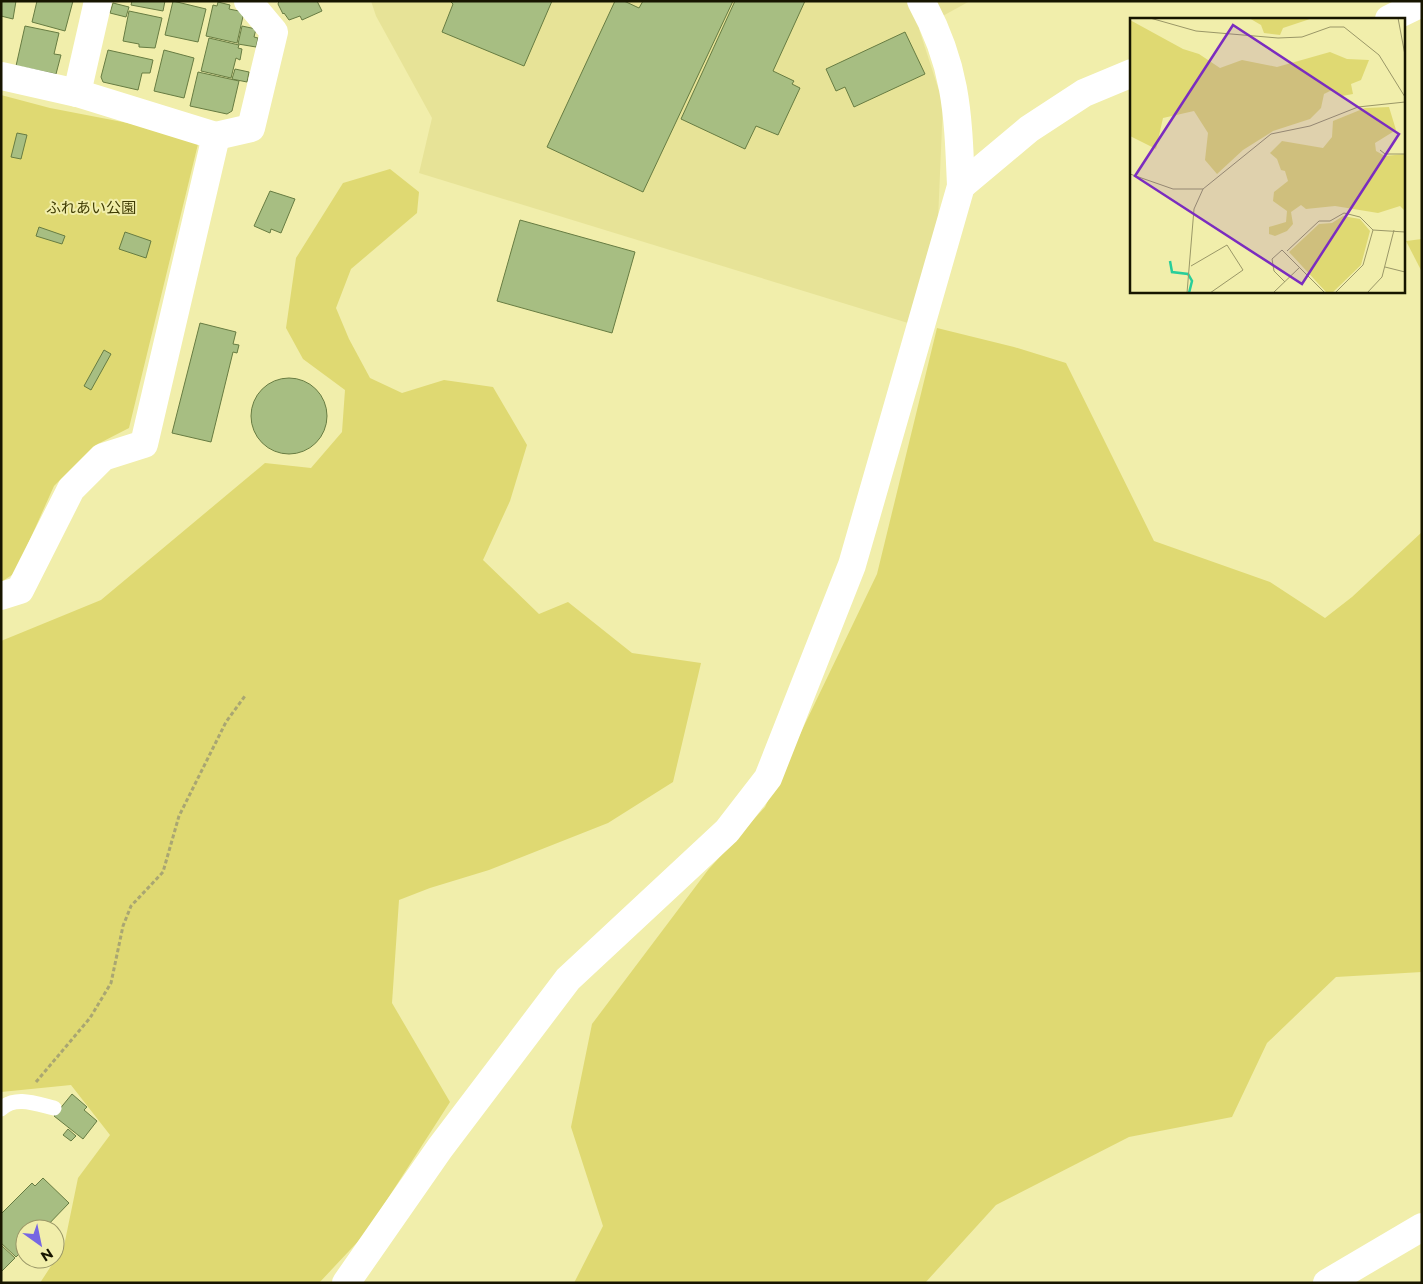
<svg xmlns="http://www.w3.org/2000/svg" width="1423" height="1284" font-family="Montserrat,'Noto Sans JP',sans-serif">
	<rect width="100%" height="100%" fill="#f1eeab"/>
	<!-- built -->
	<polygon fill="#e7e397" points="371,1 970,1 919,29 943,103 938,220 908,323 419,173 432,118 376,16"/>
	<!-- green -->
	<g fill="#dfd972">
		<polygon points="1,95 50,108 190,135 198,144 129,428 94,446 54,486 15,573 1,582"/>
		<polygon points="390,169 419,192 417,213 351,269 336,308 349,339 370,378 402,393 444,380 493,387 527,445 510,501 483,560 539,614 568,602 632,653 701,663 673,782 608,823 489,870 430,888 399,900 392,1003 450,1102 365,1234 319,1283 40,1283 64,1246 78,1178 110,1135 71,1085 1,1092 1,641 101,600 265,463 311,468 342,432 345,390 303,359 286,328 296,258 343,183"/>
		<polygon points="1422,239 1422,272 1406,241"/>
		<polygon points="937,328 1014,347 1066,363 1154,541 1270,582 1325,618 1352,597 1422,532 1422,972 1336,977 1267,1043 1232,1117 1129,1137 996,1205 925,1283 574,1283 603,1226 571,1127 592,1024 708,870 765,807 877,574"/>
	</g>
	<!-- building -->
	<g fill="#a7be82" stroke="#677c42">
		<polygon points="1,1 16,1 13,19 1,16"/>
		<polygon points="37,1 73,1 65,31 32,22"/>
		<polygon points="132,1 165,1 163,11 131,5"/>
		<polygon points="173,1 206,9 198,42 165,35"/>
		<polygon points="279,1 317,1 322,11 302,20 300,16 289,20 284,13 283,14 278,4"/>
		<polygon points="450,1 552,1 524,66 442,32 453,4"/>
		<polygon points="615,1 624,1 639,8 643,1 733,1 643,192 547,147"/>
		<polygon points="735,1 805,1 773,71 794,81 792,84 800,88 778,135 756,126 745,149 681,119"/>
		<polygon points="218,2 230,5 229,9 244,12 237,43 206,36 213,5 217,6"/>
		<polygon points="113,3 129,7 126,17 110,13"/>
		<polygon points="129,11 162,18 155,48 139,47 139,44 123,41"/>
		<polygon points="25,26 59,33 54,54 61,55 56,74 16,66"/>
		<polygon points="242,26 256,29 254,37 258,38 256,47 238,44"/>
		<polygon points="905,32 925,74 854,107 845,87 836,91 826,69"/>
		<polygon points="209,38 239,45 238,48 242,49 240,60 236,58 231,78 201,71"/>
		<polygon points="108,50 153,60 150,73 142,73 138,90 103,82 101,77"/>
		<polygon points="164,50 194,58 184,98 154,91"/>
		<polygon points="235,69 249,72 247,82 232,79"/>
		<polygon points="198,72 239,81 232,111 227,114 190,106"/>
		<polygon points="17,133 27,135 21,159 11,157"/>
		<polygon points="270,191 295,199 281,233 271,229 270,233 254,226"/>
		<polygon points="520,220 635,252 612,333 497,301"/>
		<polygon points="39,227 65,236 62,244 36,236"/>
		<polygon points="125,232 151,241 146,258 119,249"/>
		<polygon points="200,323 236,332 233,344 239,345 237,353 233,352 211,442 172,433"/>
		<polygon points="104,350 111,354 91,390 84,386"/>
		<circle cx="289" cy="416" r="38"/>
		<polygon points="72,1094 87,1107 84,1110 97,1121 83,1139 54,1116"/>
		<polygon points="68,1129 76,1136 71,1141 63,1135"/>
		<polygon points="43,1178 69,1203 44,1229 25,1229 25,1248 16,1257 1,1243 1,1214 32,1183 35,1186"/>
		<polygon points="1,1245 15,1258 1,1272"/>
	</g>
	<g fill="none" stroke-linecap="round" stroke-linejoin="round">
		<!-- path -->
		<polyline stroke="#a9a672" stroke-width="3" stroke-dasharray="4 2.5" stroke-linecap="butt" points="36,1082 90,1018 111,983 123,926 131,906 163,872 179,816 226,722 245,696"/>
		<!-- lane -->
		<path stroke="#fff" stroke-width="15" d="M1,1109C15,1095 37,1104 54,1108"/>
		<!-- street -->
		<g stroke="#fff" stroke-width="28">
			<polyline points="1389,19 1422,3"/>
			<polyline points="1,76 77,93 216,136 251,128 274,32 248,1"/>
			<polyline points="77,93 98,1"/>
			<polyline points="961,186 1029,129 1084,93 1132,73"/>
			<polyline points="1,596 20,590 71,489 103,457 144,444 216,136"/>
			<polyline points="1327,1283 1422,1227"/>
		</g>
		<!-- secondary -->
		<path stroke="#fff" stroke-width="28" d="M346,1283L440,1148L568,979L727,831L768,778L852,565L961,186C958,114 957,66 921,1"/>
	</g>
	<g text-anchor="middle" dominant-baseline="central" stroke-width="4" stroke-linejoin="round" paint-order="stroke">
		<!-- park labels -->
		<g font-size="15" fill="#403d04" stroke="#f1eeab">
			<text x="91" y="207">ふれあい公園</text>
		</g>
	</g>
	<!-- overview -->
	<g transform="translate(1130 18)">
		<rect width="275" height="275" fill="#f1eeab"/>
		<path d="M119,0H183L153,10L150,17L134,15L131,7ZM0,2L53,31L69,36L90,50L112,42L147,49L200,34L217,41L239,42L231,62L221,66L223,76L212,78L202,72L194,76L191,90L180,101L143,113L113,132L87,156L75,142L78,115L64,93L33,100L26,131L0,118ZM259,89L266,112L245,125L246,133L255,138L275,136V193L270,188L248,195L205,188L176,191L171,187L161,194L163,206L157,213L145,218L139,216V209L156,204L157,193L143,183L144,174L158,163L155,153L151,152L147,141L140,135L152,123L193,130L202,119L203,103L235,90ZM213,198L230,201L240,213L231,247L202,275H197L159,234L189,206L202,205Z" fill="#dfd972"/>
		<path fill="none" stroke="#28ce9a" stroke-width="2.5" d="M40,243L42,254L58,256L62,263L59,275"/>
		<path fill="none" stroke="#9a9767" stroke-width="1" d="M20,0L66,13L148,20L172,19L200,9H214L249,37L275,79M268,0L275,37M250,132L255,136H275M0,156L43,171H73M157,233L189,203H200L214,195L230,199L243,212M61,248L97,227L113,252L80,275M255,249L275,254M155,264L144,253L142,241L152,232L195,275M57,275L64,191L73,171L141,116L180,108L228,89L275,84M143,275L170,249M205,275L233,247L243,212L275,214M237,275L252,259L264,212"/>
		<path fill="#7b2cbf" fill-opacity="0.15" stroke="#7b2cbf" stroke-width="2.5" d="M103,7L269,116L172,266L5,158Z"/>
		<rect width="275" height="275" fill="none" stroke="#171500" stroke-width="2.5"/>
	</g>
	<!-- border -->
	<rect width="1423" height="1284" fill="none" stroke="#171500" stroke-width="5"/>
	<!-- north arrow -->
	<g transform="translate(40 1244) rotate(147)"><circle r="24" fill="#f1eeab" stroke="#9a9767"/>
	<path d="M0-4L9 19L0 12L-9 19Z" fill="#7767e2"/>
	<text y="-8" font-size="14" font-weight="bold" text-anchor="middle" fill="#171500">N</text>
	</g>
</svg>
